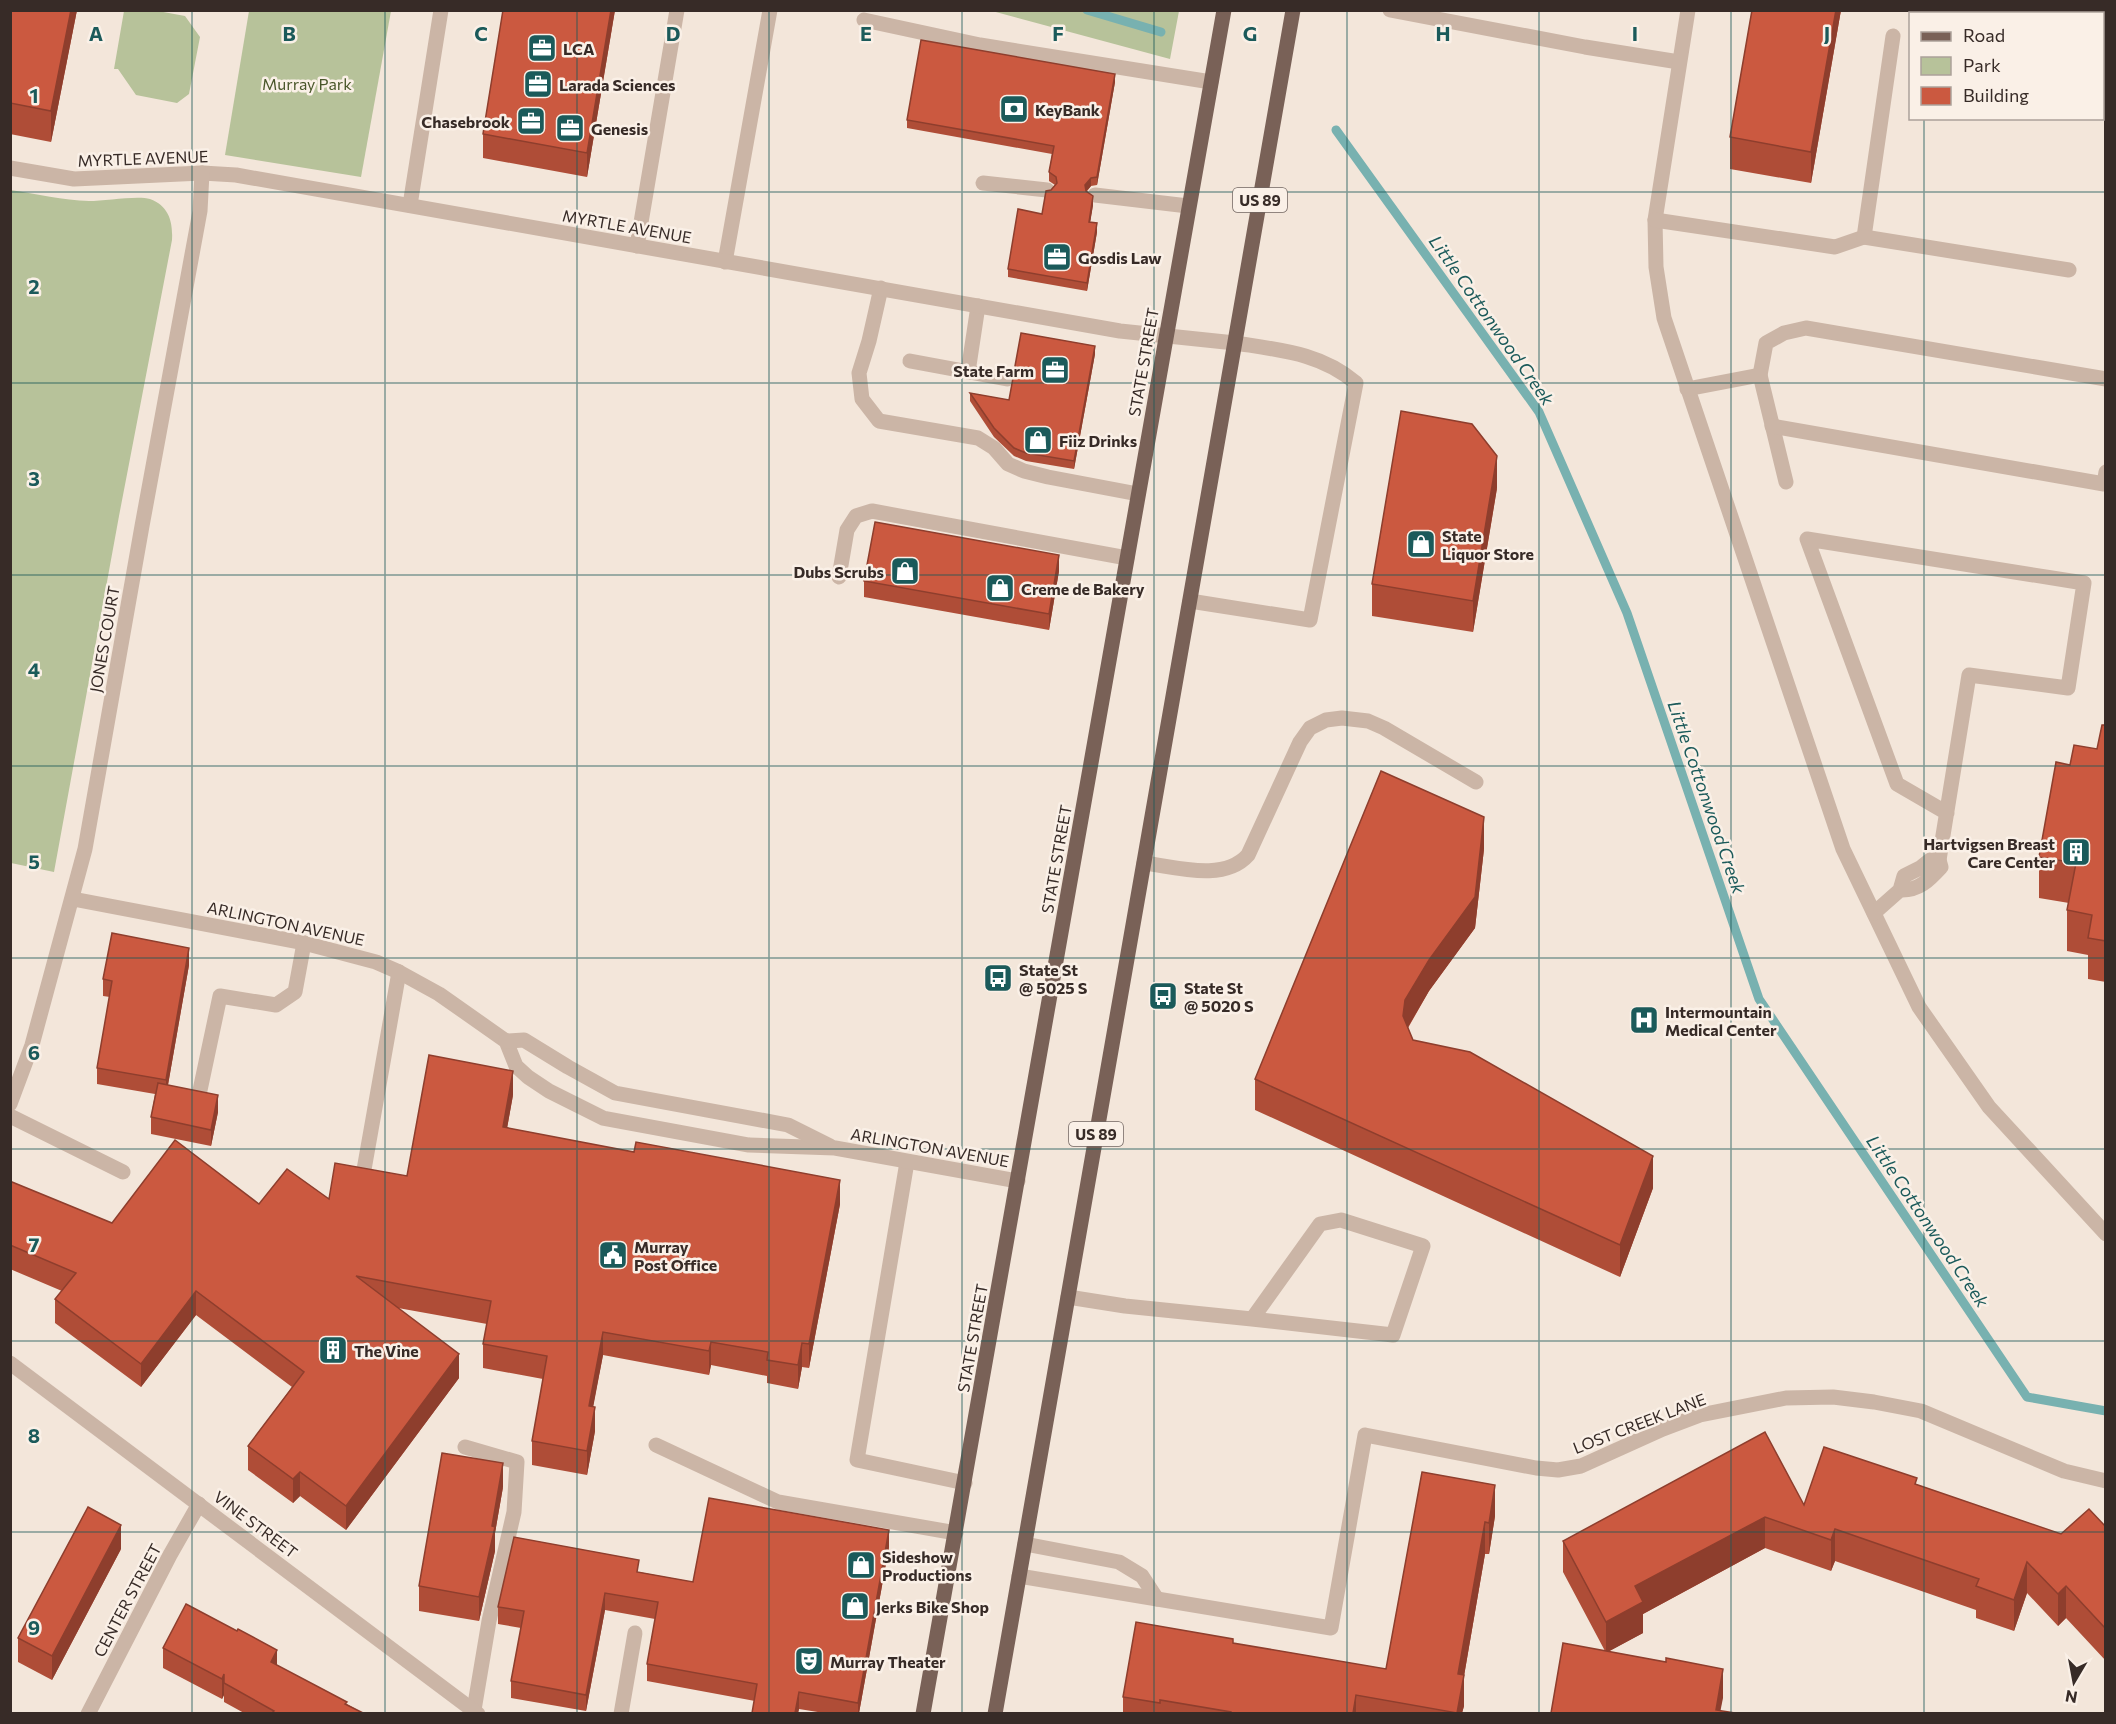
<svg xmlns="http://www.w3.org/2000/svg" width="2116" height="1724" font-family="Commissioner,sans-serif">
	<rect width="100%" height="100%" fill="#f3e6da"/>
	<!-- green -->
	<g fill="#b7c29a">
		<polygon points="124,11 158,11 185,16 200,37 189,94 177,103 136,95 118,69 114,69"/>
		<polygon points="249,11 391,11 361,177 225,155"/>
		<polygon points="992,11 1179,10 1179,11 1170,59"/>
		<path d="M10,190C37,194 63,200 89,201C105,201 138,195 150,199C169,206 173,222 172,240L119,516L54,872L11,863Z"/>
	</g>
	<g fill="none" stroke-linecap="round" stroke-linejoin="round">
		<!-- stream -->
		<g stroke="#78b1b0" stroke-width="9">
			<polyline points="1087,10 1161,32"/>
			<polyline points="1336,130 1539,412 1627,613 1759,999 2027,1397 2106,1411"/>
		</g>
		<!-- service -->
		<g stroke="#cbb5a6" stroke-width="15">
			<polyline points="1390,10 1585,47 1679,62"/>
			<polyline points="1688,10 1655,220 1656,267 1664,318 1843,849 1919,1007 1989,1107 2106,1234"/>
			<polyline points="864,20 980,45 1211,82"/>
			<polyline points="983,183 1047,190"/>
			<polyline points="1095,195 1188,206"/>
			<polyline points="410,205 441,10"/>
			<polyline points="1655,220 1835,247 1864,237 1893,36"/>
			<polyline points="1864,237 2069,270"/>
			<polyline points="637,246 677,10"/>
			<polyline points="725,262 770,10"/>
			<polyline points="881,288 869,341 859,373 862,399 879,421 978,438 994,448 1008,464 1024,471 1048,477 1138,494"/>
			<polyline points="910,361 1007,379"/>
			<polyline points="968,372 978,306"/>
			<polyline points="1760,375 1766,343 1784,333 1806,328 2106,379"/>
			<polyline points="1687,389 1760,375 1786,482"/>
			<polyline points="1772,426 2104,484 2106,472"/>
			<polyline points="839,577 847,530 856,516 872,511 1127,558"/>
			<path d="M1190,601L1310,620L1356,383C1321,353 1280,350 1235,343"/>
			<polyline points="1939,860 1969,675 2068,688 2084,583 1807,539 1897,784 1947,813"/>
			<path d="M1144,863C1176,867 1224,882 1248,855L1300,742L1310,728L1326,720L1342,718L1368,721L1384,728L1476,782"/>
			<path d="M1874,913L1900,890L1904,876L1920,868L1930,860H1939L1941,867C1929,880 1919,891 1900,890"/>
			<polyline points="199,1095 220,996 276,1005 295,992 304,943"/>
			<polyline points="10,1116 123,1172"/>
			<polyline points="907,1162 857,1460 965,1483"/>
			<polyline points="362,1181 399,972"/>
			<polyline points="1068,1297 1125,1306 1252,1319 1320,1224 1341,1220 1423,1246 1393,1335 1252,1319"/>
			<polyline points="656,1445 778,1502 956,1533"/>
			<polyline points="465,1447 517,1462 514,1512 489,1621 474,1710"/>
			<polyline points="1025,1544 1119,1562 1142,1576 1157,1599"/>
			<polyline points="1019,1576 1331,1628 1365,1435 1536,1468 1558,1470 1581,1466 1663,1429 1700,1415 1786,1398 1833,1397 1874,1402 1921,1411 2064,1471 2106,1481"/>
			<polyline points="621,1714 635,1633"/>
		</g>
		<!-- minor -->
		<g stroke="#cbb5a6" stroke-width="15">
			<polyline points="10,168 74,179 202,173 236,175 1120,331 1235,343"/>
			<polyline points="73,899 304,943 376,962 399,972 439,994 506,1041 516,1066 528,1077 549,1091 603,1118 749,1145 835,1148 1018,1181"/>
			<polyline points="506,1041 524,1040 568,1067 615,1093 788,1125 830,1146"/>
			<polyline points="10,1104 32,1045 85,849 142,526 200,211 202,173"/>
			<polyline points="88,1714 170,1555 199,1504"/>
		</g>
		<!-- tertiary -->
		<polyline stroke="#cbb5a6" stroke-width="15" points="10,1363 478,1714"/>
		<!-- primary -->
		<g stroke="#796157" stroke-width="15">
			<polyline points="923,1714 1224,10"/>
			<polyline points="995,1714 1293,10"/>
		</g>
	</g>
	<!-- wall -->
	<g fill="#af4d37">
		<polygon points="10,10 77,10 51,142 10,134"/>
		<polygon points="503,10 615,10 587,177 483,158 483,134"/>
		<polygon points="1752,10 1841,10 1811,183 1730,169 1730,137"/>
		<polygon points="1115,82 1097,185 1091,186 1087,191 1093,205 1090,222 1097,232 1087,291 1008,277 1008,269 1042,214 1051,190 1055,185 1049,181 1049,172 1052,154 907,128 907,120"/>
		<polygon points="1095,354 1074,469 1026,461 1014,456 994,437 970,401 970,393 1009,400 1015,374 1015,366"/>
		<polygon points="1497,488 1473,632 1372,616 1372,584"/>
		<polygon points="1059,571 1049,630 864,597 864,581"/>
		<polygon points="2106,725 2106,982 2088,979 2088,955 2067,951 2067,910 2069,903 2039,898 2039,857 2097,749"/>
		<polygon points="1484,849 1475,928 1429,991 1408,1028 1413,1040 1653,1188 1620,1277 1255,1110 1255,1079"/>
		<polygon points="189,965 168,1085 218,1112 211,1146 151,1134 151,1117 155,1094 97,1084 97,1068 110,997 103,996 103,979"/>
		<polygon points="513,1095 507,1128 840,1204 809,1368 802,1367 798,1389 767,1383 767,1376 711,1365 709,1375 603,1355 593,1406 595,1431 587,1475 532,1465 532,1441 543,1379 483,1368 483,1344 487,1324 398,1308 459,1378 346,1530 300,1496 293,1503 248,1470 248,1446 292,1387 196,1315 141,1387 55,1323 55,1299 62,1291 10,1269 10,1185 112,1223 259,1204 329,1199 407,1176"/>
		<polygon points="1422,1472 1495,1516 1489,1554 1485,1554 1464,1676 1464,1706 1462,1713 1123,1713 1123,1697 1233,1643 1386,1669"/>
		<polygon points="1917,1485 2061,1534 2106,1527 2106,1661 2066,1618 2058,1626 2027,1593 2014,1631 1976,1618 1976,1610 1835,1561 1831,1571 1765,1548 1643,1614 1643,1633 1609,1651 1723,1698 1551,1713 1605,1651 1563,1572 1563,1541 1804,1505"/>
		<polygon points="503,1487 495,1533 495,1551 479,1621 419,1611 419,1586"/>
		<polygon points="889,1547 859,1713 824,1713 799,1709 798,1713 752,1713 755,1701 647,1681 647,1664 655,1619 605,1610 586,1711 511,1698 511,1681 521,1628 498,1624 498,1607 639,1572 693,1582"/>
		<polygon points="121,1549 52,1680 18,1662 18,1638"/>
		<polygon points="163,1648 277,1665 363,1713 244,1713 224,1702 224,1695 222,1699 163,1668"/>
	</g>
	<!-- shaded-wall -->
	<g fill="#8e3e2d">
		<polygon points="71,10 77,10 51,142 51,111"/>
		<polygon points="611,10 615,10 587,177 587,153"/>
		<polygon points="1836,10 1841,10 1811,183 1811,152"/>
		<polygon points="1115,74 1115,82 1097,185 1097,177"/>
		<polygon points="1091,178 1091,186 1085,193 1085,185"/>
		<polygon points="1093,196 1093,205 1089,230 1089,222"/>
		<polygon points="1097,223 1097,232 1087,291 1087,283"/>
		<polygon points="1095,346 1095,354 1074,469 1074,461"/>
		<polygon points="1497,456 1497,488 1473,632 1473,601"/>
		<polygon points="1059,555 1059,571 1049,630 1049,614"/>
		<polygon points="1484,817 1484,849 1475,928 1429,991 1405,1032 1403,1016 1405,1000"/>
		<polygon points="189,948 189,965 166,1096 166,1080"/>
		<polygon points="513,1071 513,1095 503,1151 503,1127"/>
		<polygon points="218,1095 218,1112 211,1146 211,1130"/>
		<polygon points="1653,1156 1653,1188 1620,1277 1620,1245"/>
		<polygon points="840,1180 840,1204 809,1368 809,1344"/>
		<polygon points="196,1291 196,1315 141,1387 141,1364"/>
		<polygon points="603,1332 603,1355 589,1429 589,1406"/>
		<polygon points="711,1342 711,1365 709,1375 709,1351"/>
		<polygon points="802,1343 802,1367 798,1389 798,1365"/>
		<polygon points="459,1354 459,1378 346,1530 346,1506"/>
		<polygon points="595,1407 595,1431 587,1475 587,1451"/>
		<polygon points="503,1463 503,1487 495,1533 495,1551 479,1621 479,1597"/>
		<polygon points="300,1472 300,1496 293,1503 293,1479"/>
		<polygon points="1495,1485 1495,1516 1489,1554 1489,1523"/>
		<polygon points="1765,1517 1765,1548 1643,1614 1643,1633 1606,1653 1606,1622 1635,1586"/>
		<polygon points="1485,1522 1485,1554 1464,1676 1464,1706 1462,1713 1457,1713 1458,1674"/>
		<polygon points="121,1525 121,1549 52,1680 52,1656"/>
		<polygon points="1835,1529 1835,1561 1831,1571 1831,1540"/>
		<polygon points="889,1530 889,1547 859,1713 858,1713 858,1703"/>
		<polygon points="2027,1562 2027,1593 2014,1631 2014,1600"/>
		<polygon points="2066,1586 2066,1618 2058,1626 2058,1594"/>
		<polygon points="605,1593 605,1610 586,1711 586,1695"/>
		<polygon points="277,1650 277,1670 271,1662"/>
		<polygon points="1723,1669 1723,1698 1720,1713 1716,1710"/>
		<polygon points="224,1674 224,1695 222,1699 222,1679"/>
		<polygon points="799,1692 799,1709 798,1713 795,1713"/>
		<polygon points="1356,1695 1356,1713 1353,1713"/>
	</g>
	<!-- building -->
	<g fill="#cb5940" stroke="#8e3e2d" stroke-width="1.5">
		<polygon points="10,10 71,10 51,111 10,103"/>
		<polygon points="503,10 611,10 587,153 483,134"/>
		<polygon points="1752,10 1836,10 1811,152 1730,137"/>
		<polygon points="921,40 1115,74 1097,177 1091,178 1085,185 1086,191 1093,196 1089,222 1097,223 1087,283 1008,269 1018,209 1042,214 1046,191 1051,190 1057,183 1056,177 1049,172 1054,146 907,120"/>
		<polygon points="1021,333 1095,346 1074,461 1026,453 1014,448 994,428 970,393 1009,400 1013,378 1017,372 1015,366"/>
		<polygon points="1401,411 1472,424 1497,456 1473,601 1372,584"/>
		<polygon points="875,522 1059,555 1049,614 864,581"/>
		<polygon points="2102,725 2106,725 2106,941 2088,938 2092,915 2067,910 2076,863 2039,857 2056,762 2070,765 2074,745 2097,749"/>
		<polygon points="1381,771 1484,817 1475,897 1429,960 1405,1000 1403,1016 1413,1040 1470,1052 1653,1156 1620,1245 1255,1079"/>
		<polygon points="112,933 189,948 166,1080 97,1068 112,981 103,979"/>
		<polygon points="429,1055 513,1071 503,1127 634,1152 636,1142 840,1180 809,1344 802,1343 798,1365 767,1360 768,1352 711,1342 709,1351 603,1332 589,1406 595,1407 587,1451 532,1441 547,1356 483,1344 491,1301 356,1276 459,1354 346,1506 300,1472 293,1479 248,1446 304,1372 196,1291 141,1364 55,1299 76,1273 10,1245 10,1185 12,1182 112,1223 175,1140 259,1204 287,1169 329,1199 335,1163 407,1176"/>
		<polygon points="158,1083 218,1095 211,1130 151,1117"/>
		<polygon points="1765,1432 1804,1505 1824,1447 1917,1478 1915,1484 2061,1534 2089,1509 2106,1527 2106,1629 2066,1586 2058,1594 2027,1562 2014,1600 1976,1586 1979,1579 1835,1529 1831,1540 1765,1517 1635,1586 1643,1602 1606,1622 1563,1541"/>
		<polygon points="442,1453 503,1463 492,1526 495,1527 479,1597 419,1586"/>
		<polygon points="1422,1472 1495,1485 1489,1523 1485,1522 1458,1674 1464,1675 1457,1713 1356,1695 1353,1713 1231,1713 1231,1712 1160,1700 1160,1703 1123,1697 1136,1622 1233,1639 1233,1643 1386,1669"/>
		<polygon points="709,1498 889,1530 858,1703 799,1692 795,1713 752,1713 757,1684 647,1664 658,1602 605,1593 586,1695 511,1681 524,1611 498,1607 514,1537 639,1560 637,1572 693,1582"/>
		<polygon points="88,1507 121,1525 52,1656 18,1638"/>
		<polygon points="186,1604 237,1631 238,1629 277,1650 271,1662 347,1702 345,1704 363,1713 272,1713 274,1711 224,1683 224,1674 222,1679 163,1648"/>
		<polygon points="1563,1643 1666,1662 1666,1658 1723,1669 1716,1710 1735,1713 1551,1713"/>
	</g>
	<!-- grid -->
	<path fill="none" stroke="#1b5a5a" stroke-width="1.5" stroke-opacity="0.55" d="M192,10V1714M385,10V1714M577,10V1714M769,10V1714M962,10V1714M1154,10V1714M1347,10V1714M1539,10V1714M1731,10V1714M1924,10V14M1924,118V1714M10,192H2106M10,383H2106M10,575H2106M10,766H2106M10,958H2106M10,1149H2106M10,1341H2106M10,1532H2106"/>
	<!-- icons -->
	<defs>
		<g id="office-square" transform="scale(1.5)"><rect x="-9" y="-9" width="18" height="18" rx="4" fill="#1b5a5a" stroke="#faf0e7"/><path d="M-6-3h4V-5.5h4V-3h4V5H-6ZM-1-4.5V-3h2v-1.5ZM-6 0V1H6V0Z" fill="#fff"/></g>
		<g id="bank-square" transform="scale(1.5)"><rect x="-9" y="-9" width="18" height="18" rx="4" fill="#1b5a5a" stroke="#faf0e7"/><path d="M-6-4H6V4H-6ZM0-2.3a2.3 2.3 0 1 0 0 4.6a2.3 2.3 0 1 0 0-4.6Z" fill="#fff"/></g>
		<g id="shop-square" transform="scale(1.5)"><rect x="-9" y="-9" width="18" height="18" rx="4" fill="#1b5a5a" stroke="#faf0e7"/><path d="M-5-2.5h2.3a2.7 3.5 0 0 1 5.4 0H5L5.5 6h-11ZM-1.5-2.5h3a1.5 2.3 0 0 0-3 0Z" fill="#fff"/></g>
		<g id="building-square" transform="scale(1.5)"><rect x="-9" y="-9" width="18" height="18" rx="4" fill="#1b5a5a" stroke="#faf0e7"/><path d="M-4-6H4V6H1V3H-1V6H-4ZM-2.5-4.3h1.7v1.8h-1.7ZM.8-4.3h1.7v1.8H.8ZM-2.5-1h1.7V.8h-1.7ZM.8-1h1.7V.8H.8Z" fill="#fff"/></g>
		<g id="bus-square" transform="scale(1.5)"><rect x="-9" y="-9" width="18" height="18" rx="4" fill="#1b5a5a" stroke="#faf0e7"/><path d="M-5-6H5V4H4V6H2V4H-2V6H-4V4H-5ZM-3.5-4V0h7V-4ZM-3.5 1.2v1.5H-2V1.2ZM2 1.2v1.5H3.5V1.2Z" fill="#fff"/></g>
		<g id="hospital-square" transform="scale(1.5)"><rect x="-9" y="-9" width="18" height="18" rx="4" fill="#1b5a5a" stroke="#faf0e7"/><path d="M-5-5h3v3.5h4V-5h3V5h-3V1.5h-4V5h-3Z" fill="#fff"/></g>
		<g id="civic-square" transform="scale(1.5)"><rect x="-9" y="-9" width="18" height="18" rx="4" fill="#1b5a5a" stroke="#faf0e7"/><path d="M-.6-6.5H3V-4.5H.6V-3L4-1V1h2V6H-6V1h2V-1L-.6-3ZM-1.2 2.5V6h2.4V2.5Z" fill="#fff"/></g>
		<g id="theatre-square" transform="scale(1.5)"><rect x="-9" y="-9" width="18" height="18" rx="4" fill="#1b5a5a" stroke="#faf0e7"/><path d="M-5-5.5Q0-4 5-5.5V0Q5 5 0 6Q-5 5-5 0ZM-3.3-2.5H-1v1.5H-3.3ZM1-2.5H3.3v1.5H1ZM-2.8 1Q0 5.5 2.8 1Z" fill="#fff"/></g>
	</defs>
	<g fill-rule="evenodd">
		<use href="#office-square" x="542" y="48"/>
		<use href="#office-square" x="538" y="84"/>
		<use href="#bank-square" x="1014" y="109"/>
		<use href="#office-square" x="531" y="121"/>
		<use href="#office-square" x="570" y="128"/>
		<use href="#office-square" x="1057" y="257"/>
		<use href="#office-square" x="1055" y="370"/>
		<use href="#shop-square" x="1038" y="440"/>
		<use href="#shop-square" x="1421" y="544"/>
		<use href="#shop-square" x="905" y="571"/>
		<use href="#shop-square" x="1000" y="588"/>
		<use href="#building-square" x="2076" y="852"/>
		<use href="#bus-square" x="998" y="978"/>
		<use href="#bus-square" x="1163" y="996"/>
		<use href="#hospital-square" x="1644" y="1020"/>
		<use href="#civic-square" x="613" y="1255"/>
		<use href="#building-square" x="333" y="1350"/>
		<use href="#shop-square" x="861" y="1565"/>
		<use href="#shop-square" x="855" y="1606"/>
		<use href="#theatre-square" x="809" y="1661"/>
	</g>
	<g text-anchor="middle" dominant-baseline="central" stroke-width="5" stroke-linejoin="round" paint-order="stroke">
		<!-- shield labels -->
		<g fill="#faf0e7" stroke="#726661" stroke-width="1.5">
			<rect x="1233" y="188" width="54" height="24" rx="4.5"/>
			<rect x="1069" y="1122" width="54" height="24" rx="4.5"/>
		</g>
		<g font-size="15" font-weight="bold" fill="#372b27">
			<text x="1260" y="200">US 89</text>
			<text x="1096" y="1134">US 89</text>
		</g>
		<!-- poi labels -->
		<g font-size="16" font-weight="bold" fill="#372b27" stroke="#faf0e7" text-anchor="start">
			<text x="563" y="48">LCA</text>
			<text x="559" y="84">Larada Sciences</text>
			<text x="1035" y="109">KeyBank</text>
			<text x="510" y="121" text-anchor="end">Chasebrook</text>
			<text x="591" y="128">Genesis</text>
			<text x="1078" y="257">Gosdis Law</text>
			<text x="1034" y="370" text-anchor="end">State Farm</text>
			<text x="1059" y="440">Fiiz Drinks</text>
			<text x="1442" y="535">State<tspan x="1442" dy="18">Liquor Store</tspan></text>
			<text x="884" y="571" text-anchor="end">Dubs Scrubs</text>
			<text x="1021" y="588">Creme de Bakery</text>
			<text x="2055" y="843" text-anchor="end">Hartvigsen Breast<tspan x="2055" dy="18">Care Center</tspan></text>
			<text x="1019" y="969">State St<tspan x="1019" dy="18">@ 5025 S</tspan></text>
			<text x="1184" y="987">State St<tspan x="1184" dy="18">@ 5020 S</tspan></text>
			<text x="1665" y="1011">Intermountain<tspan x="1665" dy="18">Medical Center</tspan></text>
			<text x="634" y="1246">Murray<tspan x="634" dy="18">Post Office</tspan></text>
			<text x="354" y="1350">The Vine</text>
			<text x="882" y="1556">Sideshow<tspan x="882" dy="18">Productions</tspan></text>
			<text x="876" y="1606">Jerks Bike Shop</text>
			<text x="830" y="1661">Murray Theater</text>
		</g>
		<!-- park labels -->
		<g font-size="16" fill="#49562a" stroke="#faf0e7">
			<text x="307" y="83">Murray Park</text>
		</g>
		<!-- street labels -->
		<g font-size="16" fill="#372b27" stroke="#faf0e7">
			<text transform="translate(143 158) rotate(-2)">MYRTLE AVENUE</text>
			<text transform="translate(627 226) rotate(10)">MYRTLE AVENUE</text>
			<text transform="translate(1143 362) rotate(-80)">STATE STREET</text>
			<text transform="translate(104 639) rotate(-80)">JONES COURT</text>
			<text transform="translate(1056 859) rotate(-80)">STATE STREET</text>
			<text transform="translate(286 923) rotate(12)">ARLINGTON AVENUE</text>
			<text transform="translate(930 1147) rotate(10)">ARLINGTON AVENUE</text>
			<text transform="translate(972 1338) rotate(-80)">STATE STREET</text>
			<text transform="translate(1639 1423) rotate(-21)">LOST CREEK LANE</text>
			<text transform="translate(256 1524) rotate(37)">VINE STREET</text>
			<text transform="translate(127 1600) rotate(-62)">CENTER STREET</text>
		</g>
		<!-- water labels -->
		<g font-size="18" font-style="italic" fill="#1b5a5a" stroke="#faf0e7">
			<text transform="translate(1492 320) rotate(55)">Little Cottonwood Creek</text>
			<text transform="translate(1707 797) rotate(71)">Little Cottonwood Creek</text>
			<text transform="translate(1928 1221) rotate(56)">Little Cottonwood Creek</text>
		</g>
	</g>
	<g font-size="20" text-anchor="middle" font-weight="bold" fill="#1b5a5a" stroke="#faf0e7" stroke-width="5" stroke-linejoin="round" paint-order="stroke">
		<text x="96" y="41">A</text>
		<text x="289" y="41">B</text>
		<text x="481" y="41">C</text>
		<text x="673" y="41">D</text>
		<text x="866" y="41">E</text>
		<text x="1058" y="41">F</text>
		<text x="1250" y="41">G</text>
		<text x="1443" y="41">H</text>
		<text x="1635" y="41">I</text>
		<text x="1827" y="41">J</text>
		<text x="34" y="103">1</text>
		<text x="34" y="294">2</text>
		<text x="34" y="486">3</text>
		<text x="34" y="677">4</text>
		<text x="34" y="869">5</text>
		<text x="34" y="1060">6</text>
		<text x="34" y="1252">7</text>
		<text x="34" y="1443">8</text>
		<text x="34" y="1635">9</text>
	</g>
	<!-- border -->
	<rect width="2116" height="1724" fill="none" stroke="#372b27" stroke-width="24"/>
	<!-- legend -->
	<rect x="1909" y="12" width="195" height="108" fill="#faf0e7" stroke="#aca19a" stroke-width="1.5"/>
	<rect x="1921" y="32" width="30" height="9" fill="#796157" stroke="#aca19a" stroke-width="1.5"/>
	<text x="1963" y="42" font-size="18" fill="#372b27">Road</text>
	<rect x="1921" y="57" width="30" height="18" fill="#b7c29a" stroke="#aca19a" stroke-width="1.5"/>
	<text x="1963" y="72" font-size="18" fill="#372b27">Park</text>
	<rect x="1921" y="87" width="30" height="18" fill="#cb5940" stroke="#aca19a" stroke-width="1.5"/>
	<text x="1963" y="102" font-size="18" fill="#372b27">Building</text>
	<!-- north arrow -->
	<g transform="translate(2074 1682) rotate(190)" stroke="#faf0e7" stroke-width="4.5" paint-order="stroke">
	<path d="M0-4.5L10 22L0 15L-10 22Z" fill="#372b27"/>
	<text y="-9" font-size="16" font-weight="bold" text-anchor="middle" fill="#372b27">N</text>
	</g>
</svg>
